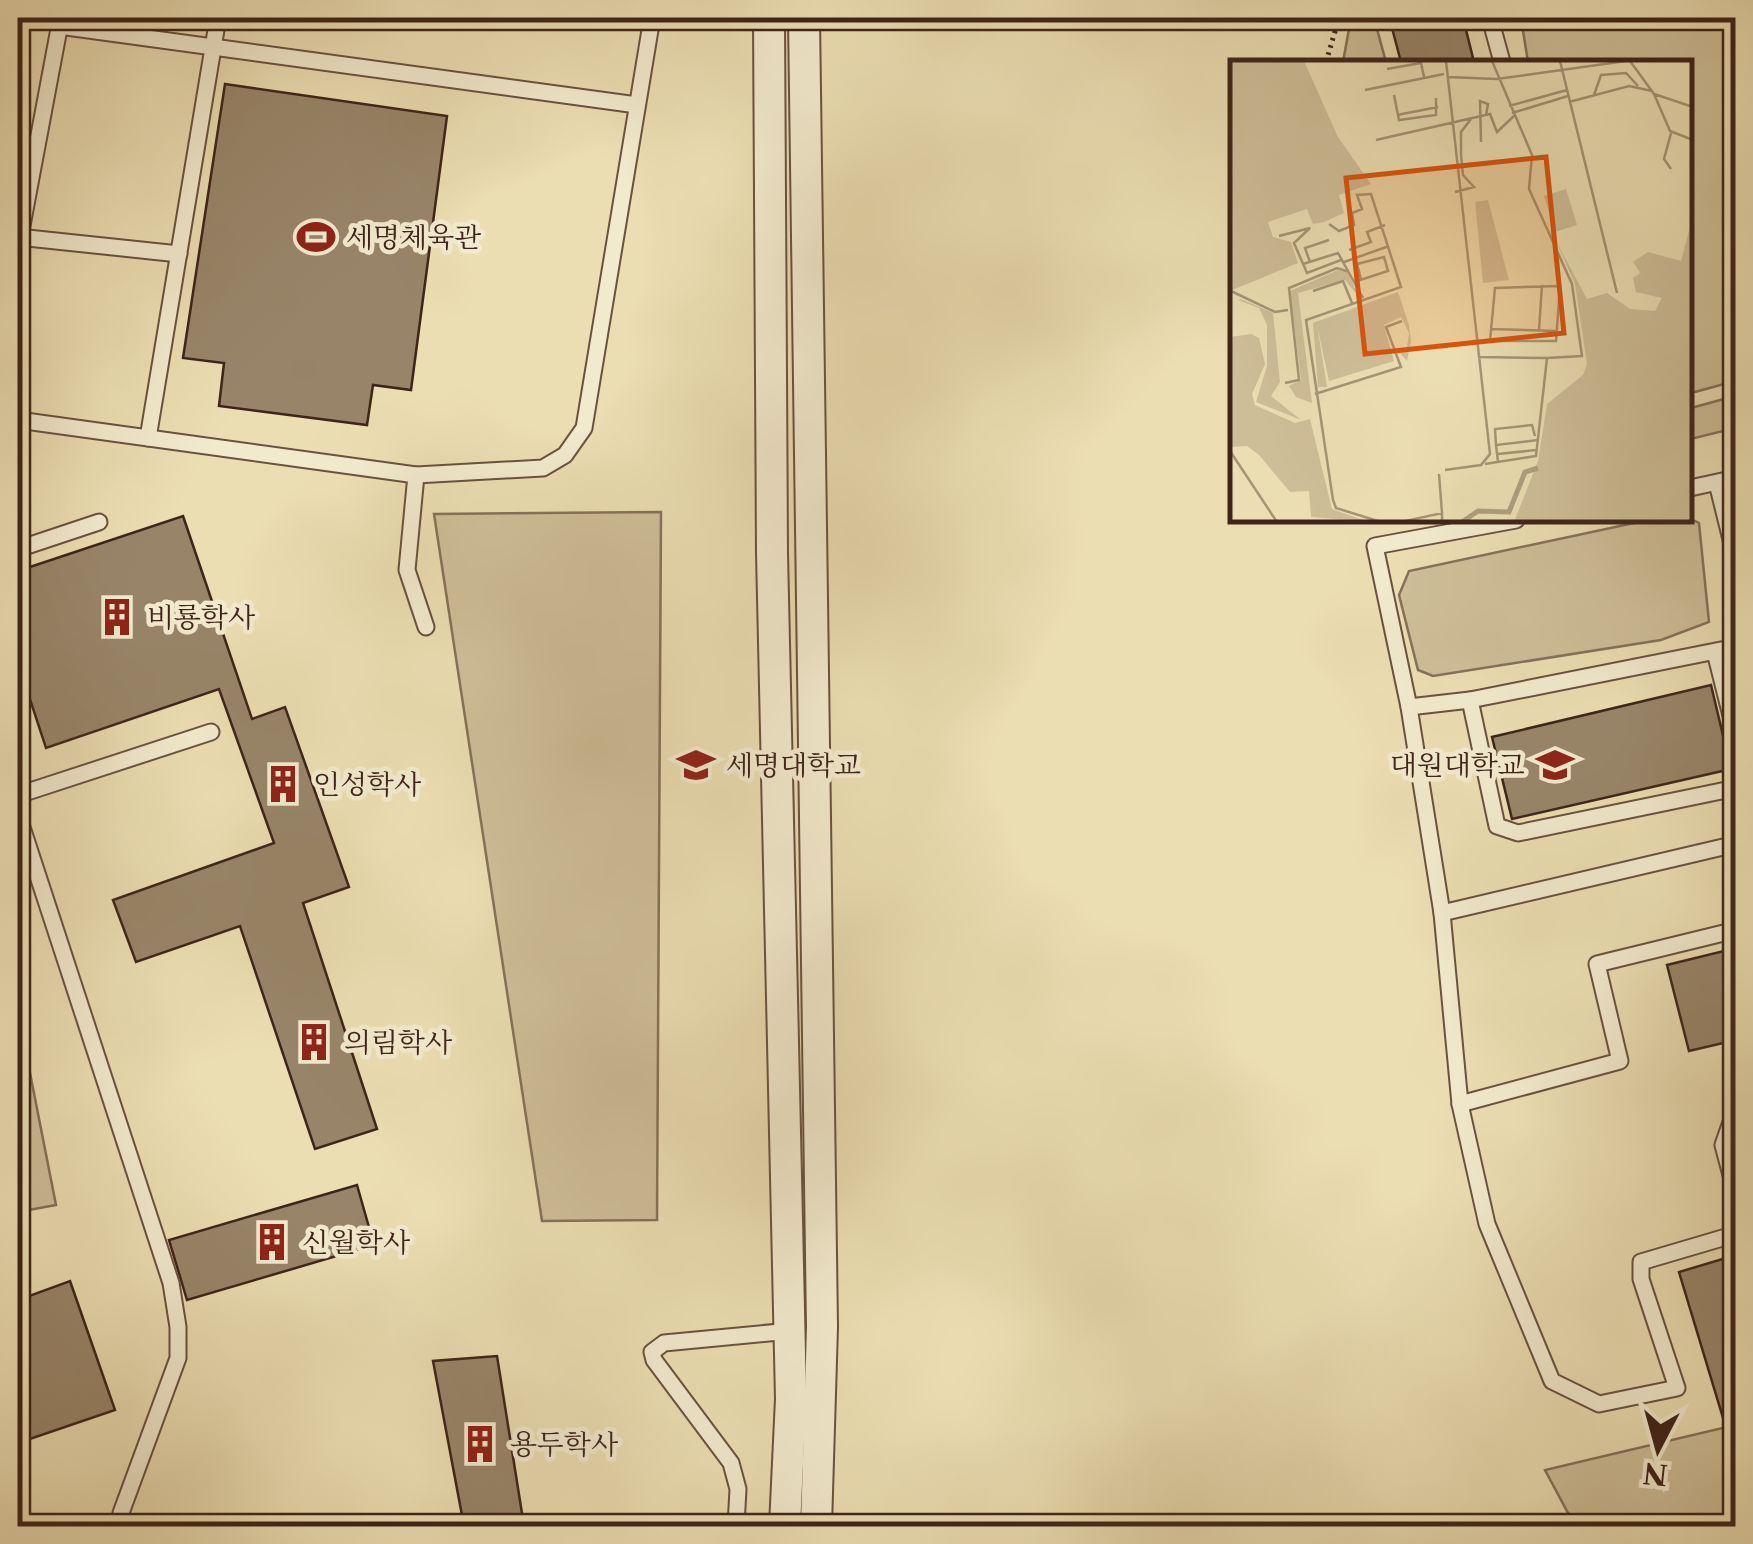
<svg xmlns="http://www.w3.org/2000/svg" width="1753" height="1544" font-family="'Libre Caslon Text','Noto Serif KR',serif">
	<rect width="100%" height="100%" fill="#ebdeb2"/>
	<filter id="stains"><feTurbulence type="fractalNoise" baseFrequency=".002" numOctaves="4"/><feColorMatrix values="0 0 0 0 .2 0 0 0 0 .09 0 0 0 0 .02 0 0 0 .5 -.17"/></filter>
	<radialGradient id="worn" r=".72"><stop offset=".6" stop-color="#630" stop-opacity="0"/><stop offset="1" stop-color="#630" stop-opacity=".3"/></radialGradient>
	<!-- green -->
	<g fill="#cebe98" stroke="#867159" stroke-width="2.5">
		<polygon points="1351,18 1379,18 1377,29 1386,62 1343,62"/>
		<polygon points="1521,18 1735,18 1735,381 1691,393 1690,62 1528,62"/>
		<polygon points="1735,396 1735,428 1691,439 1691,408"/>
		<polygon points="661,512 657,1220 542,1221 434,514"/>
		<polygon points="1691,519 1699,523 1709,622 1661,640 1433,676 1418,670 1399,595 1409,571 1648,520"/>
		<polygon points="18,1012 56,1205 18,1212"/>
		<polygon points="1735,1425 1735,1526 1575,1526 1545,1470"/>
	</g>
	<!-- building -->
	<g fill="#988569" stroke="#3e241a" stroke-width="2.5">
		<polygon points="1434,18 1463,18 1474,62 1401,62 1392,28"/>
		<polygon points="225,84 447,116 411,390 373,385 367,425 219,406 224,363 183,358"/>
		<polygon points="183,516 252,719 285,707 349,887 303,903 377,1129 315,1149 240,926 136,962 113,900 274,843 219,689 46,748 18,663 18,571"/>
		<polygon points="1711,685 1731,769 1512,819 1492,737"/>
		<polygon points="1736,948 1736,1040 1689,1051 1667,965"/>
		<polygon points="357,1185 374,1245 187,1300 169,1240"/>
		<polygon points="1736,1255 1736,1441 1730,1441 1679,1272"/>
		<polygon points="70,1281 115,1410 18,1443 18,1300"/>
		<polygon points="497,1356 524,1526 464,1526 433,1361"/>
	</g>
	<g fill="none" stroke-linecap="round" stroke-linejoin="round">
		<!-- lane casing -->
		<g stroke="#695240" stroke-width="19">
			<g id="lane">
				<polyline points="1490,18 1502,62"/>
				<polyline points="59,26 637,105"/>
				<polyline points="18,237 179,254"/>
				<polyline points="18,247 61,18"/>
				<polyline points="18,420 416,475 543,468 565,455 584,428 652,18"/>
				<polyline points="148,438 218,18"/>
				<polyline points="416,475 407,570 426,627"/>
				<polyline points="1717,483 1736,560"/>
				<polyline points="1690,488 1736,478"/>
				<polyline points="1516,520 1375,546 1409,707 1442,913 1460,1104 1487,1224 1552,1381 1599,1404 1677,1388 1641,1279 1641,1262 1736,1234"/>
				<polyline points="18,549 99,522"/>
				<polyline points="1736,647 1470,700 1497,826 1518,833 1736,788"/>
				<polyline points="1715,652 1736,736"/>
				<polyline points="1409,707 1470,700"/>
				<polyline points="18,795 211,732"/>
				<polyline points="18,815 171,1283 178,1327 178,1358 121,1513 120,1526"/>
				<polyline points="1442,913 1736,844"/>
				<polyline points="1460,1104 1620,1061 1597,964 1736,930"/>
				<polyline points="1736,1124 1730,1125 1723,1145 1736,1194"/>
				<polyline points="736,1526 738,1489 731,1463 654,1360 652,1352 664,1343 790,1331"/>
			</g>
		</g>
		<!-- street casing -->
		<g stroke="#695240" stroke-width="34">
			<g id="street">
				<polyline points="769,18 772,553 791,1399 785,1526"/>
				<polyline points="804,18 822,1327 816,1526"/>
			</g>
		</g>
		<!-- path -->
		<polyline stroke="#3e241a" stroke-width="5" stroke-dasharray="2.5 5" stroke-linecap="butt" points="1326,62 1339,18"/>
		<!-- lane -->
		<use href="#lane" stroke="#f2eacd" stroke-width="15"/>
		<!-- street -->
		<use href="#street" stroke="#f2eacd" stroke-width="30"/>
	</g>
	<!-- icons -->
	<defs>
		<g id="stadium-bare" transform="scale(3)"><path d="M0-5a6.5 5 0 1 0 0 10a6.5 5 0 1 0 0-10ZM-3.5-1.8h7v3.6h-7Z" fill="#8f2418" stroke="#f2eacd" stroke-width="2.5" paint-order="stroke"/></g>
		<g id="building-bare" transform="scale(3)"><path d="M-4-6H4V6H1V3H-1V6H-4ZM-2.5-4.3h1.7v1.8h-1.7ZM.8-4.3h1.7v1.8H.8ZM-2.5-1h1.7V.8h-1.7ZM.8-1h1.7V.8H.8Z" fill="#8f2418" stroke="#f2eacd" stroke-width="2.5" paint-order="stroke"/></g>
		<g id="university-bare" transform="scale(3)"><path d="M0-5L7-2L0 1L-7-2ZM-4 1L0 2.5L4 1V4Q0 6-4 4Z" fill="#8f2418" stroke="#f2eacd" stroke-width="2.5" paint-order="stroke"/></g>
	</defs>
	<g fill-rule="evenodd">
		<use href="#stadium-bare" x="316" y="237"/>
		<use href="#building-bare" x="117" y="617"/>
		<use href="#university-bare" x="696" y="765"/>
		<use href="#university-bare" x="1555" y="765"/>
		<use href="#building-bare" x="283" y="784"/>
		<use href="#building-bare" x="314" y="1042"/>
		<use href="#building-bare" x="272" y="1242"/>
		<use href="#building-bare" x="480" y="1444"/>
	</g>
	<g text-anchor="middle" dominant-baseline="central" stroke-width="9" stroke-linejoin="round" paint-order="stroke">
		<!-- poi labels -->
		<g font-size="28" fill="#3e241a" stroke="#f2eacd" text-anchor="start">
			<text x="346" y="237">세명체육관</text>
			<text x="147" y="617">비룡학사</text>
			<text x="726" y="765">세명대학교</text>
			<text x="1525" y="765" text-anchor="end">대원대학교</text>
			<text x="313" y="784">인성학사</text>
			<text x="344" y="1042">의림학사</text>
			<text x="302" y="1242">신월학사</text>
			<text x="510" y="1444">용두학사</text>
		</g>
	</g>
	<!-- overview -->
	<g transform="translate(1230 60)">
		<rect width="462" height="462" fill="#ebdeb2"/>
		<path d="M0,1H74L108,77L141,124L109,135L114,153L94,162L83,164L77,149L38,162L43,177L61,182L68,203L0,231ZM336,129L347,165L325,172L314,136ZM258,140L279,220L253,223L245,142ZM462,159V462H284L308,401L317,344L353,315L357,304L345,224L327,183L357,239L377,233L400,249L425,251L432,238L406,232L403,218L410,213L403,202L418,192L451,201ZM108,210L118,213L129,237L115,220L68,233L82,343L66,337L59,326L71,320L60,231ZM168,232L179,265L181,281L177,301L169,292L177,287L179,273L171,257L154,265L164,301L99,321L87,265L97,327H88L83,263ZM8,240L11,239L43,253L50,322L41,336L71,360L26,342L37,306V265L29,248ZM21,274L29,278L35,304L22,334L25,345L65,363L80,359L102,449L139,462L81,457L79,431L60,432L29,395L17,386L0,387V277Z" fill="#cebe98"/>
		<path fill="none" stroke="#b09f7e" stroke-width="5" d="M232,462L248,451L279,452L295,412L308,408"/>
		<path fill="none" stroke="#a69475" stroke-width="2.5" d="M330,1L387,233M400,1L424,34L463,47M157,9L191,3L194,17M217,17L267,19L396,1M135,30L214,14M424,34L440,71L463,80M164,35L169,60L206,55V38M364,35L371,15L396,13L408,26M339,42L399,26L422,31M279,46L337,30M282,53L338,36M167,55L208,47M146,80L260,54L267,72L284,56M251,82L250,41L258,44L256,55M441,109L434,99L441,73M225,132L244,127L233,115L231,95V72L241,59M99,164L109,171L124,165L122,153L132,149L127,135L141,134L171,227L76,260L103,440L106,448L151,462M49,176L80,168L64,183L77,213L111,200M119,190L141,182L137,172L155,165M80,202L75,188L99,180M114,202L159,186M73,204L108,193L133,238M127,221L158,211L154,197L127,204L131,219M1,231L45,252L58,250M83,231L113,221L122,243M260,269L327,271M309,270L312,225M243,281H326L330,226L265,228L260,281M248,297L317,298M55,323L69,320L59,228L107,208L119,212M85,334L171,307L156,267L172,261M266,385L265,369L302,365L305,376M0,391L47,462M268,394L307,390M268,402L266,385L308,380M255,404L306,396L317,298L352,296L342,224L299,129L302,95L262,1M215,410L251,405L260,394L216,1M209,414L212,453M171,462L212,453V462"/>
		<path fill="#d7540d" fill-opacity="0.15" stroke="#d7540d" stroke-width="5" d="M316,97L334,273L135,294L116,118Z"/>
		<rect width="462" height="462" fill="none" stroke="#3e241a" stroke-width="5"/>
	</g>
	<!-- margin -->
	<rect width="1753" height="1544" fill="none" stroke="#ebdeb2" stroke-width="60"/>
	<rect x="20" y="20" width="1713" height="1504" fill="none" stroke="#3e241a" stroke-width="5"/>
	<rect x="30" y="30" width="1693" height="1484" fill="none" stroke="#3e241a" stroke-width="2.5"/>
	<!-- north arrow -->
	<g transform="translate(1658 1449) rotate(186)" stroke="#f2eacd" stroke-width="8" paint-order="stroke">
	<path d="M0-8L18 38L0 25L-18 38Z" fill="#3e241a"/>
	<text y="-15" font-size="28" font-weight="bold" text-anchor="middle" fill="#3e241a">N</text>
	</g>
	<rect width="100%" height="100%" filter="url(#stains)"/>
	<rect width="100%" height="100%" fill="url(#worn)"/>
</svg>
